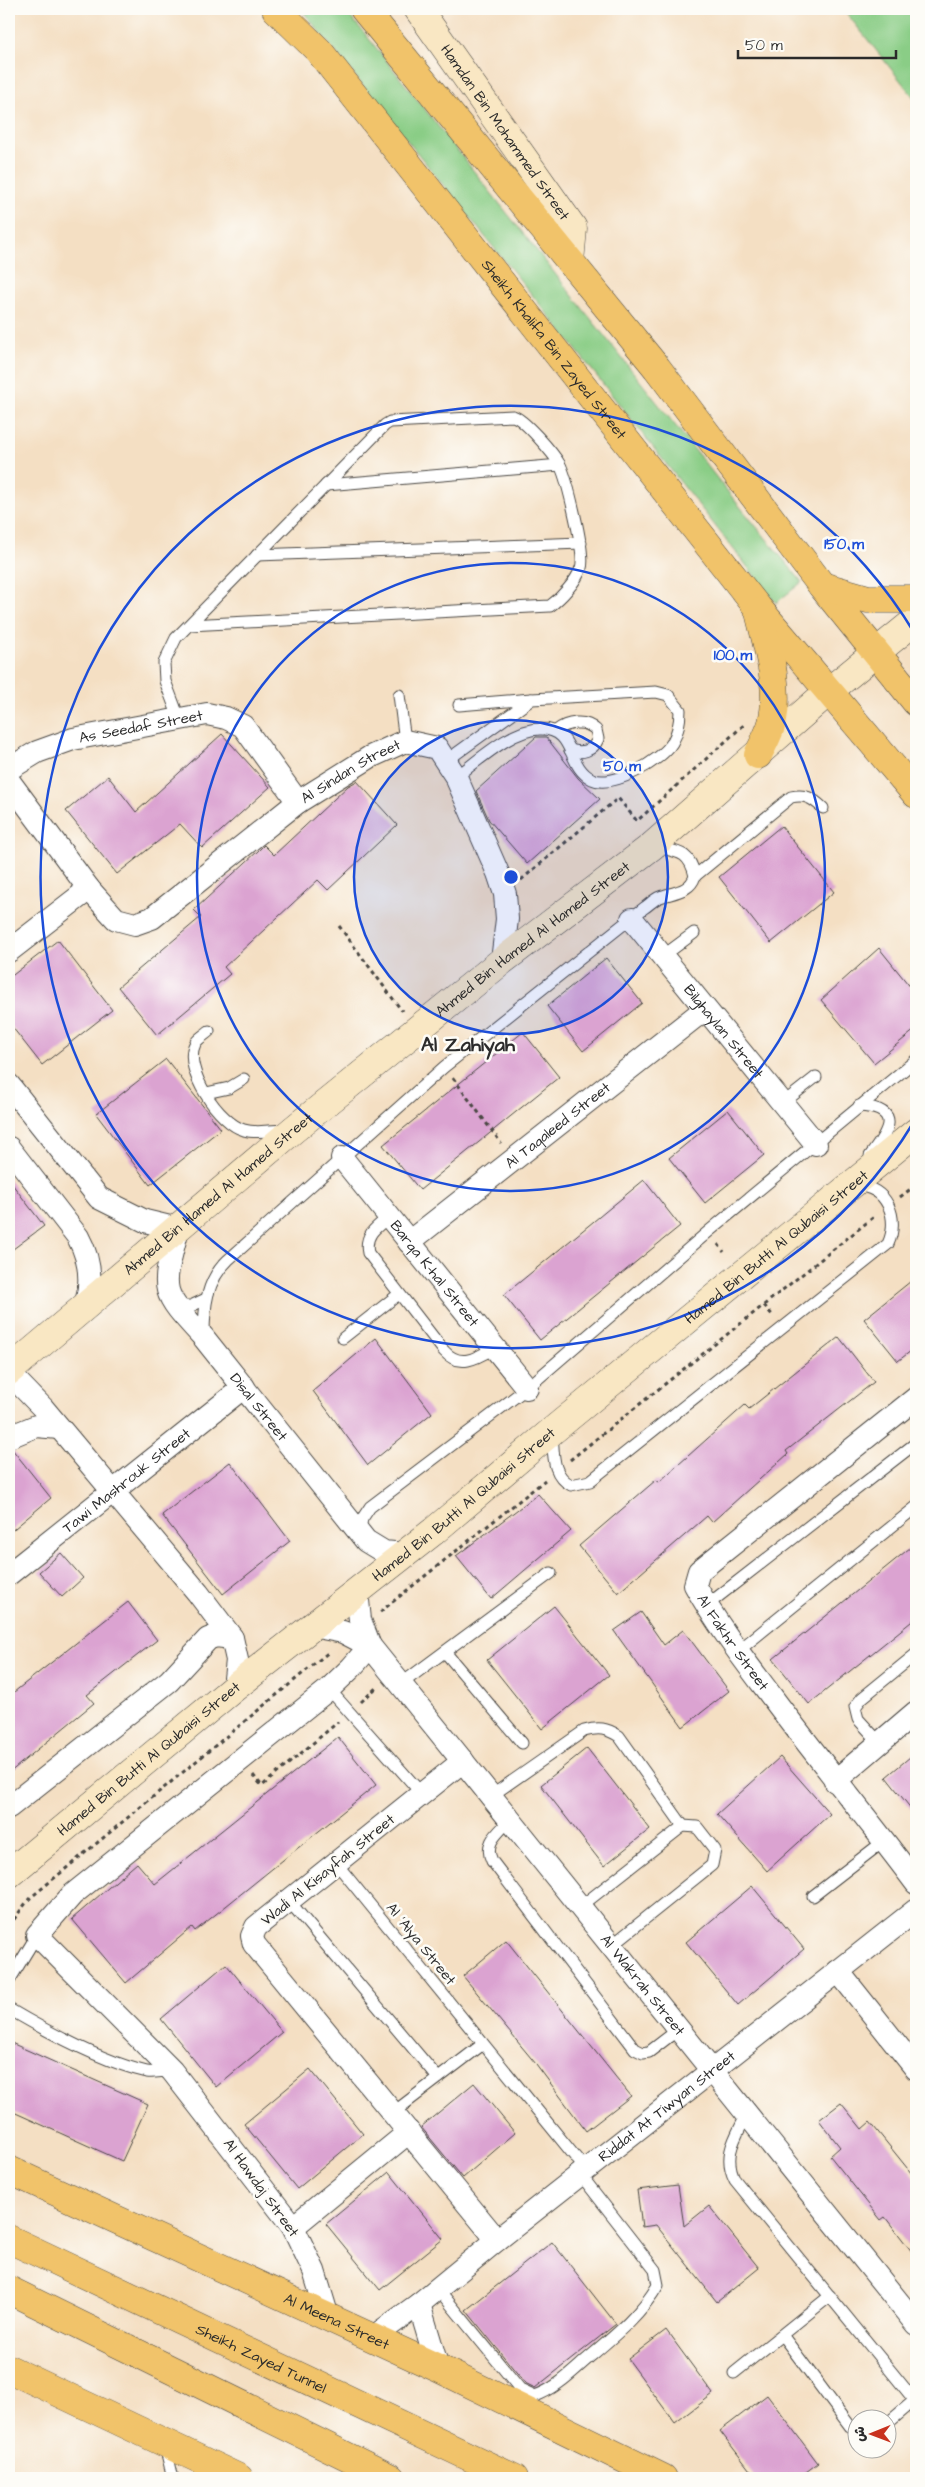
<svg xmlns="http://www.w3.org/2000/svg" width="925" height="2487" font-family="'Architects Daughter','Playpen Sans Arabic',sans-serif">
	<rect width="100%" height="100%" fill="#fdfcf7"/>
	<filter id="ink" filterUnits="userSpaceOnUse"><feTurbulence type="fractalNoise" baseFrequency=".02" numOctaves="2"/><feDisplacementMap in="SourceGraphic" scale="10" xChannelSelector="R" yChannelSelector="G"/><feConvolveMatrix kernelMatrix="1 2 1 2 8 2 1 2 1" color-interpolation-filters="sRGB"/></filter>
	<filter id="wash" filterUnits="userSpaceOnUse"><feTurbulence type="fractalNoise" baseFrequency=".0096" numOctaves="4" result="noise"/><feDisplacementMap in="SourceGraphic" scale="20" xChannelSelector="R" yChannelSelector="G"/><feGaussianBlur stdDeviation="1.12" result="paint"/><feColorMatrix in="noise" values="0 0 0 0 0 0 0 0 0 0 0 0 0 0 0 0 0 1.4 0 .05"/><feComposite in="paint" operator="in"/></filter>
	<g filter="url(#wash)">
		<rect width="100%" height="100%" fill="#f4dfc3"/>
		<!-- green -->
		<g fill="#8acd86" stroke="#5a7c58">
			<polygon points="301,9 343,9 362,30 732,497 802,582 776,603 562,332"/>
			<polygon points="843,9 916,9 916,100"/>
		</g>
		<g id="blocks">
			<!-- building -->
			<g fill="#dba3d1">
				<polygon points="222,734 270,787 202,848 180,824 117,874 66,811 108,776 136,812"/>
				<polygon points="536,737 546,737 578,778 600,799 527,864 489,820 476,791"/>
				<polygon points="357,781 397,825 328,890 318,880 224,967 230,974 157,1035 118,987 201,917 194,910 258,851 264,845 274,855 348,786"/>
				<polygon points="781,826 834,892 771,943 719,877"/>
				<polygon points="58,940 112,1010 42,1065 9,1023 9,978"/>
				<polygon points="879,948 916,994 916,1029 874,1063 821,1000"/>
				<polygon points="606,958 642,1003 583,1051 547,1006"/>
				<polygon points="523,1032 559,1077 420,1190 383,1145"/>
				<polygon points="166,1059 221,1129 150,1185 96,1114"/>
				<polygon points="728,1110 764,1155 705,1203 669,1158"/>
				<polygon points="9,1180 44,1226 9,1252"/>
				<polygon points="644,1180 680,1226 540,1340 504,1295"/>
				<polygon points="916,1277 916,1347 898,1361 864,1319"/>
				<polygon points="839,1337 874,1382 786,1451 788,1454 712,1522 707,1516 618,1593 579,1546 656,1480 659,1482 745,1405 749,1409"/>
				<polygon points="376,1338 432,1413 368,1465 313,1391"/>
				<polygon points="12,1449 51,1498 9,1533 9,1450"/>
				<polygon points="230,1462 290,1541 223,1594 162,1515"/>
				<polygon points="538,1494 571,1531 491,1599 456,1556"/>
				<polygon points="916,1543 916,1618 809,1704 773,1659"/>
				<polygon points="61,1553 83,1578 62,1597 39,1572"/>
				<polygon points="128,1602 157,1640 87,1695 94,1703 9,1773 9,1696"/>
				<polygon points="554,1606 609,1675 542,1729 487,1660"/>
				<polygon points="641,1612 664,1645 683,1630 729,1691 683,1727 614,1631"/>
				<polygon points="338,1737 376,1785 195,1931 192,1927 126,1983 72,1919 137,1863 155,1884"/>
				<polygon points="587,1748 650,1829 604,1866 541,1785"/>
				<polygon points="916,1752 916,1815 886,1777"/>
				<polygon points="780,1757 830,1814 767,1871 717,1814"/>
				<polygon points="752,1886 804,1949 738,2005 686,1942"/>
				<polygon points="506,1940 631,2096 586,2131 536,2064 463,1976"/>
				<polygon points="226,1964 282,2032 216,2087 161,2019"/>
				<polygon points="9,2042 148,2104 122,2161 9,2110"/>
				<polygon points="310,2069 363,2134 297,2189 244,2124"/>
				<polygon points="474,2083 515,2133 463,2178 421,2127"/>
				<polygon points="841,2103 862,2129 870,2122 916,2179 916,2257 885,2217 881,2220 830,2156 840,2147 819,2120"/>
				<polygon points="389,2172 443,2239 380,2290 326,2224"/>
				<polygon points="678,2185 684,2226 709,2206 759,2268 717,2302 656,2225 642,2227 637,2190"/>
				<polygon points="552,2242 616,2324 535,2388 525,2383 466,2310"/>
				<polygon points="666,2330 713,2394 675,2423 628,2359"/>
				<polygon points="767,2395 818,2463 798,2478 756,2478 720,2431"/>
			</g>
		</g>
	</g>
	<g filter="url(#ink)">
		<use href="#blocks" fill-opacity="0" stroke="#494642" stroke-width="1"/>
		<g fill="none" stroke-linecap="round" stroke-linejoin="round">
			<!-- service casing -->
			<g stroke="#494642" stroke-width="13">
				<g id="service">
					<polyline points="326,485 560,465"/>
					<polyline points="257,555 581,543"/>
					<polyline points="399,695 405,741"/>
					<polyline points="459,705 531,699"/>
					<path d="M179,718L165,681L164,663L176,638L385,425L390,422L513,416C524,419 554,454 560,465C567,478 586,555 581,568C576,582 561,598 550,606L189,625"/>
					<path d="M556,731C567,722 585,719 596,730L598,739C593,751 582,754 570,750"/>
					<path d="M446,761L532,699L656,692L668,695L680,710C680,722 678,733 672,743C661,761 612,789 592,779C566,766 576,729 541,729C513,728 478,761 456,777"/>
					<path d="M695,876L791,797C806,794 812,798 823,808"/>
					<polyline points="663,956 694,933"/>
					<path d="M209,1031C205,1035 197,1039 195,1044C182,1069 220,1124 244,1130C256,1134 274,1130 286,1130"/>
					<polyline points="206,1093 229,1088 244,1079"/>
					<polyline points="783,1103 816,1077"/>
					<path d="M859,1106C903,1109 889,1131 870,1156"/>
					<path d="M389,1217C376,1227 364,1235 368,1253L444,1351C460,1369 477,1358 494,1348"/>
					<polyline points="177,1306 191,1306 206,1299"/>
					<path d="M204,1336C204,1307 206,1281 228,1260L444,1067L644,908C649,905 654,899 660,897C674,892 690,892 695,876C689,850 677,852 655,847"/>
					<polyline points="343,1338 399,1294"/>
					<path d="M552,1433C554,1453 551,1475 571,1485L590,1481L888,1244C900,1218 887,1186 856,1186"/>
					<polyline points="359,1533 362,1519 370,1507 527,1388 708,1232 916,1060"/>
					<polyline points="706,1606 916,1443"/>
					<polyline points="738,1651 916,1507"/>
					<polyline points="445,1652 522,1743"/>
					<polyline points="401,1684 551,1573"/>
					<polyline points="329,1689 422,1794"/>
					<polyline points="879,1742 858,1719 855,1707 862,1698 916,1654"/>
					<path d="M491,1796L584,1731C599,1727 606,1728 619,1736L683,1826"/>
					<path d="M510,1820C498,1833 483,1843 492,1861L635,2049L643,2053L649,2052L679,2029"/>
					<polyline points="336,1863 586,2170"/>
					<polyline points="813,1896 884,1841"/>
					<polyline points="289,1901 438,2078"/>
					<polyline points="580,1907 683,1826 697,1827 715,1850 712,1865 611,1946"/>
					<polyline points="9,1981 37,1935"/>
					<path d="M9,2009C48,2032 103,2062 147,2072C154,2073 163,2071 171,2071"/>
					<polyline points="394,2112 483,2044"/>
					<path d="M747,2114C736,2137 722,2155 735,2180L916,2402"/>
					<path d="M438,2289L520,2389L535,2396C555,2389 570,2374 586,2360C613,2337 640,2316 658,2285L655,2270L580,2174"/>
					<polyline points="782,2335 850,2426 858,2431"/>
					<polyline points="734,2373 830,2296"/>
					<polyline points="888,2423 916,2399"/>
					<polyline points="165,2446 173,2478"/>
				</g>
			</g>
			<!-- minor casing -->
			<g stroke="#494642" stroke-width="24">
				<g id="minor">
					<path id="s1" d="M9,769L37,752L73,739L207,714L226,718L243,726L298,802"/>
					<path id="s2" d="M9,781L89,889L116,919L135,924L152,918L298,802L370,757L405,741L437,748L456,777L498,873L505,894L507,919L502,961"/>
					<path id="s3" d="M632,919L816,1144"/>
					<polyline points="9,951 89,889"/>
					<path id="s4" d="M9,1085L99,1198L145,1221L178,1229C161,1293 159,1289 204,1338L366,1541L384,1552L404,1554"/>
					<path d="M9,1148L78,1237C91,1261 93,1284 84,1309"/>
					<path id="s5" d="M342,1158L527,1388"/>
					<path id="s6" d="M409,1242L705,1009"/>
					<polyline points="9,1373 43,1408 198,1593 232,1638 237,1660 234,1688"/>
					<path id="s7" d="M916,1398L699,1571L695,1585C717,1625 745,1661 772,1697C819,1760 869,1820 916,1883"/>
					<polyline points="9,1437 36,1426 59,1428"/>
					<path id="s8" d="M9,1574L244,1387"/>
					<path id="s9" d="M357,1591L360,1620L370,1646L916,2324"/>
					<polyline points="312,1626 343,1632 370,1646"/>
					<polyline points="463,1761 256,1927 252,1936 254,1944 497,2240"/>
					<polyline points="835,1781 916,1712"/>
					<polyline points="9,1807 169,1681 208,1639 216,1636 232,1638"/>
					<polyline points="838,1971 916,2069"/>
					<polyline points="293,2227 409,2132"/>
					<polyline points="419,2304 438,2368"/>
					<polyline points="328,2317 314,2271 293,2227 172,2071 37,1935 72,1895 329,1689 351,1668 370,1646"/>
					<path id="s10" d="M372,2338L419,2304L497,2240L916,1910"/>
				</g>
			</g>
			<!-- secondary casing -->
			<g stroke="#494642" stroke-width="29">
				<g id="secondary">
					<path id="s11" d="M418,9L573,228L570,262"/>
					<path id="s12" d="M9,1371L293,1130L502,961L651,847L829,691L916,620"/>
					<path id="s13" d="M9,1874L234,1688L434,1531L552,1431L916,1132"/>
				</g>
			</g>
			<!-- primary casing -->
			<g stroke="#494642" stroke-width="29">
				<g id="primary">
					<path id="s14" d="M276,9L319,51L758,608L916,794"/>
					<polyline points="364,9 657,368 822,586 916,702"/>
					<polyline points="822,586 868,599 916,599"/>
					<path d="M758,755C763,744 769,734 772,723C781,688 767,646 759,612"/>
					<path id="s15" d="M9,2170L438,2368L663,2478"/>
					<polyline points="9,2369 239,2478"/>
				</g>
			</g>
			<!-- motorway casing -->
			<g stroke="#494642" stroke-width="29">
				<g id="motorway">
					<path id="s16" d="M9,2239L514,2478"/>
					<polyline points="9,2290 391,2478"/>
				</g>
			</g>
			<!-- path -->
			<g stroke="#494642" stroke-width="3" stroke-dasharray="4 4" stroke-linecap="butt">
				<polyline points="521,880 618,798 637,821 746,723"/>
				<polyline points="914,896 916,895"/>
				<polyline points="339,926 402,1011"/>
				<polyline points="453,1078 501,1143"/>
				<polyline points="900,1197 916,1185"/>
				<polyline points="718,1244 724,1252"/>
				<polyline points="764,1305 773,1316"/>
				<polyline points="570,1460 875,1216"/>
				<polyline points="380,1612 545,1480"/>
				<polyline points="361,1702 377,1687"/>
				<polyline points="253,1775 262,1786 338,1722"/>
				<polyline points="9,1926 29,1899 330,1651"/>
			</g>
			<!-- service -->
			<use href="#service" stroke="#fff" stroke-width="11"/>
			<!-- minor -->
			<use href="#minor" stroke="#fff" stroke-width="22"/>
			<!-- secondary -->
			<use href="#secondary" stroke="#f9e7c3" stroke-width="28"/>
			<!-- primary -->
			<use href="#primary" stroke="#f1c36a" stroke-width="28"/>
			<!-- motorway -->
			<use href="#motorway" stroke="#f1c36a" stroke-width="28"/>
		</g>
	</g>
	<!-- distance rings -->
	<circle cx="511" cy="877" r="157" fill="#1d4ed8" fill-opacity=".12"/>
	<g fill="none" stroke="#1d4ed8" stroke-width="2.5">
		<circle cx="511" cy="877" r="157"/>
		<circle cx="511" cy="877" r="314"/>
		<path d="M915 1120A471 471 0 1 1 915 634"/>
	</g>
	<g text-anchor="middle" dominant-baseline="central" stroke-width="5" stroke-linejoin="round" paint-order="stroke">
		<!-- street labels -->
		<g font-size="15" fill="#2b2b2b" stroke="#fdfcf7">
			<text stroke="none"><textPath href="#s11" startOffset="151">Hamdan Bin Mohammed Street</textPath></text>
			<text stroke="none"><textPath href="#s14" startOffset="440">Sheikh Khalifa Bin Zayed Street</textPath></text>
			<text stroke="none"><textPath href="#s1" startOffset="140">As Seedaf Street</textPath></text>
			<text stroke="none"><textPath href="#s2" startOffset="460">Al Sindan Street</textPath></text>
			<text stroke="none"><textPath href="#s12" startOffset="679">Ahmed Bin Hamed Al Hamed Street</textPath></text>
			<text stroke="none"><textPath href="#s3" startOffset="145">Bilghaylan Street</textPath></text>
			<text stroke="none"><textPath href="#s6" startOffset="189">Al Taqaleed Street</textPath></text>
			<text stroke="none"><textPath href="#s12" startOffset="274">Ahmed Bin Hamed Al Hamed Street</textPath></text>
			<text stroke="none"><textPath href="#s13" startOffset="991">Hamed Bin Butti Al Qubaisi Street</textPath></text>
			<text stroke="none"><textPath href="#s5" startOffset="148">Barqa K-hal Street</textPath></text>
			<text stroke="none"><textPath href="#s4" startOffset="441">Disal Street</textPath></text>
			<text stroke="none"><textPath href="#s8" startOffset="150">Tawi Mashrouk Street</textPath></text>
			<text stroke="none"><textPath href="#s13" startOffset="586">Hamed Bin Butti Al Qubaisi Street</textPath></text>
			<text stroke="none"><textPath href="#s7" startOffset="361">Al Fakhr Street</textPath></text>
			<text stroke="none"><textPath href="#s13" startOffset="181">Hamed Bin Butti Al Qubaisi Street</textPath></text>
			<text transform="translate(328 1870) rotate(-39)">Wadi Al Kisayfah Street</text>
			<text transform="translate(421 1944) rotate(51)">Al 'Alya Street</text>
			<text stroke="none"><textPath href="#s9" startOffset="492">Al Wakrah Street</textPath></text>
			<text stroke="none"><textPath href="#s10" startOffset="375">Riddat At Tiwyan Street</textPath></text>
			<text transform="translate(261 2188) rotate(54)">Al Hawdaj Street</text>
			<text stroke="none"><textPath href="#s15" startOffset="361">Al Meena Street</textPath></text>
			<text stroke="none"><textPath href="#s16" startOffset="279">Sheikh Zayed Tunnel</textPath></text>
		</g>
		<!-- district labels -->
		<g font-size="20" font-weight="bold" fill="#2b2b2b" stroke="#fdfcf7">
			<text x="468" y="1045">Al Zahiyah</text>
		</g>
	</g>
	<circle cx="511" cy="877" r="8" fill="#1d4ed8" stroke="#fdfcf7" stroke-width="2.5"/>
	<g font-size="15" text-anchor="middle" font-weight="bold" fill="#1d4ed8" stroke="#fdfcf7" stroke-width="5" stroke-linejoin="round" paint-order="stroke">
		<text x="844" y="549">150 m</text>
		<text x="733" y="660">100 m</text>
		<text x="622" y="771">50 m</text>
	</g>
	<!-- margin -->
	<rect width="925" height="2487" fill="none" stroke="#fdfcf7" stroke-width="30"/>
	<!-- north arrow -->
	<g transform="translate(872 2434) rotate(269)"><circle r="24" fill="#fdfcf7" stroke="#a9a8a5"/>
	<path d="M0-4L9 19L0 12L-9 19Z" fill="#c8321e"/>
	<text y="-8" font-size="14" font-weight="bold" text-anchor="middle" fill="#2b2b2b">ش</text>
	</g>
	<!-- scale -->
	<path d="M738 50v8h158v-8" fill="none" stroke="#2b2b2b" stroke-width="2.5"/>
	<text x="745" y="50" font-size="15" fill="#2b2b2b" stroke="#fdfcf7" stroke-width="4" paint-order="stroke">50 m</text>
</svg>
